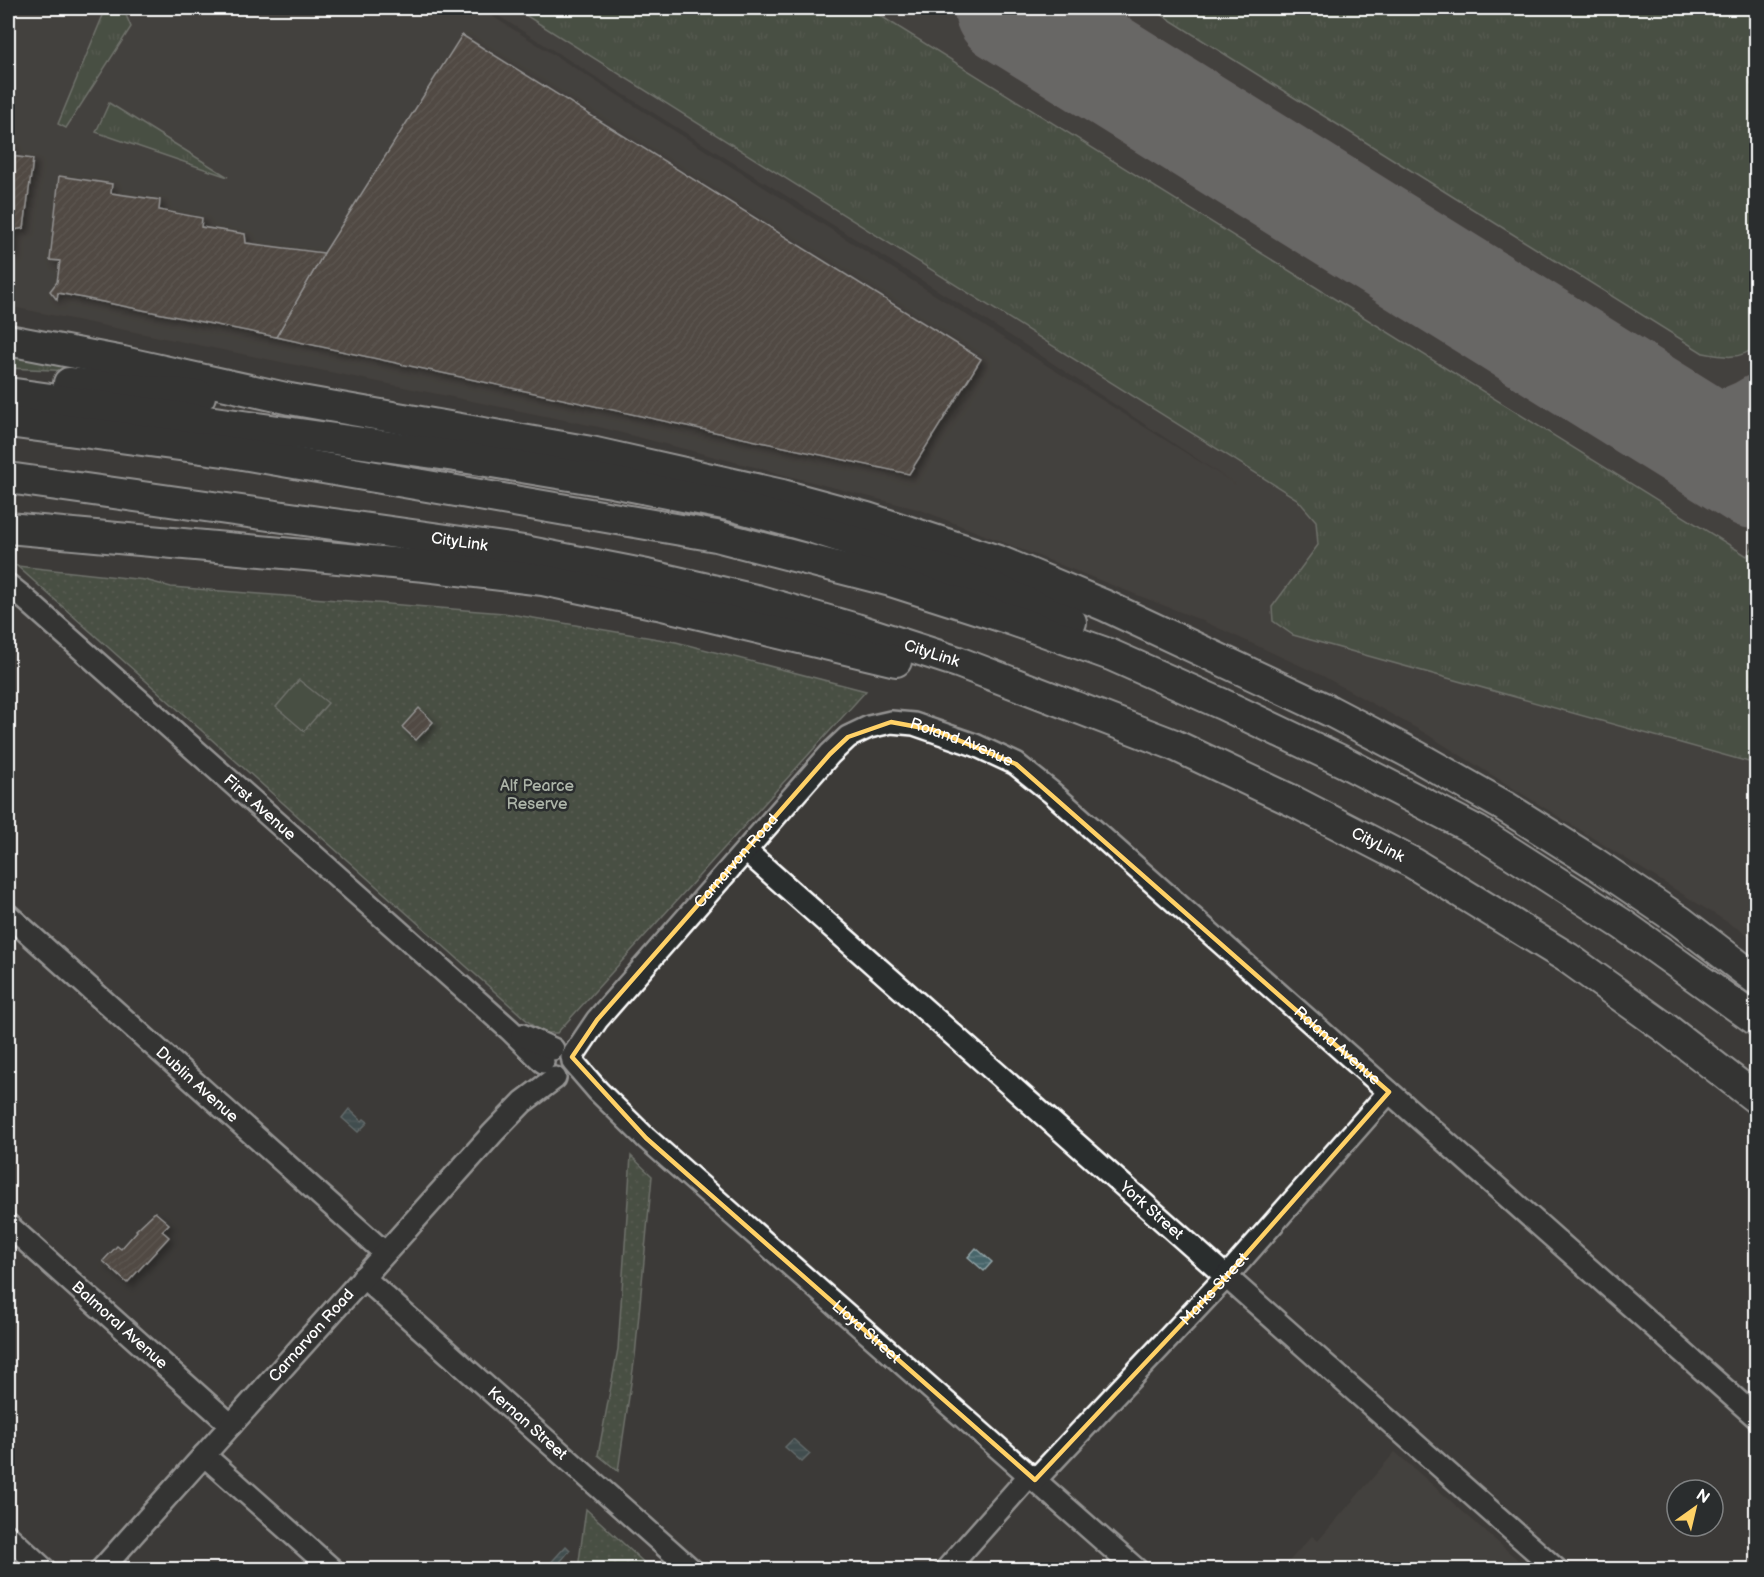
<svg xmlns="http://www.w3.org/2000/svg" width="1764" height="1577" font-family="'Balsamiq Sans',sans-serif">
	<defs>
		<pattern id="grass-tufts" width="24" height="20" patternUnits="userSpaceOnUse" patternTransform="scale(1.5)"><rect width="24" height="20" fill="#596851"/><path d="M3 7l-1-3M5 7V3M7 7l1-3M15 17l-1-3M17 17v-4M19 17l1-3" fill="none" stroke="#727f6b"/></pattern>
		<pattern id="park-dots" width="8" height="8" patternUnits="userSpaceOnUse" patternTransform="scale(1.5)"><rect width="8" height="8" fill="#596851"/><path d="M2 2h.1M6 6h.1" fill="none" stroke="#727f6b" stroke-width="1.8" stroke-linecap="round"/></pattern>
		<pattern id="water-rules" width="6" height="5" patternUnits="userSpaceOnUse" patternTransform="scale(1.5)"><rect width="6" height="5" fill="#47656a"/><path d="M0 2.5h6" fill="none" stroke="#637c80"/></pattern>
		<pattern id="building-hatch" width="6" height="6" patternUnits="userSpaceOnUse" patternTransform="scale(1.5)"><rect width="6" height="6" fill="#6a5c51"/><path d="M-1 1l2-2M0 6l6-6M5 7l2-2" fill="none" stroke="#80746b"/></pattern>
		<filter id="shadow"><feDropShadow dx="4.5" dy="4.5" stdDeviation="3" flood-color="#0009"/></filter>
	</defs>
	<rect width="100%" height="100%" fill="#3d3b38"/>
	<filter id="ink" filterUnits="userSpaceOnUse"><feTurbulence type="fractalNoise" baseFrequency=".0167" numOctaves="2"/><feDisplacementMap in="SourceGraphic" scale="12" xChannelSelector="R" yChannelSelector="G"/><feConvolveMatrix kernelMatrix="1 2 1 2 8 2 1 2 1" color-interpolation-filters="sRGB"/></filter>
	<g filter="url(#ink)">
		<!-- built -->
		<g fill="#4e4944">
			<polygon points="8,8 479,8 1235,484 1022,343 486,8 1756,8 1756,940 1425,733 1323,676 1201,620 921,510 599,427 8,306"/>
			<polygon points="1395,1452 1528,1569 1282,1569 1312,1536 1318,1541"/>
		</g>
		<!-- grass -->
		<g fill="url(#grass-tufts)" stroke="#acb4a8" stroke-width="1.5">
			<polygon points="106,8 123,8 131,27 66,128 58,124"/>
			<polygon points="514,8 868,8 1747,556 1756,542 1756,764 1293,635 1273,621 1272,607 1318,545 1316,521 1297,499"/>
			<path d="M1151,8H1747L1756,27V347C1739,360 1724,357 1703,353Z"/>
			<polygon points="109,103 228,177 96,132"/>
			<polygon points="8,351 73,362 73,371 8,368"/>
		</g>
		<!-- park -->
		<g fill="url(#park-dots)" stroke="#acb4a8" stroke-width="1.5">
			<polygon points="17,566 145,580 171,587 504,613 676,642 866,691 557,1033 541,1033"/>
			<polygon points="631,1156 652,1176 635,1356 618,1471 598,1455 618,1349"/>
			<polygon points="586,1509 651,1569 578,1569"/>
		</g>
		<!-- garden -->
		<polygon fill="#596851" stroke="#acb4a8" stroke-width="1.5" points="299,680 328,703 304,731 276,707"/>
		<!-- water -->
		<g fill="url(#water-rules)" stroke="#91a3a6" stroke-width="1.5">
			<polygon points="349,1109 362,1121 364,1119 368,1122 358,1132 342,1118"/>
			<polygon points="976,1248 992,1262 984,1271 968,1257"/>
			<polygon points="793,1439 810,1454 802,1462 785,1447"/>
			<polygon points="566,1546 570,1550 560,1562 560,1569 545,1569"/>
		</g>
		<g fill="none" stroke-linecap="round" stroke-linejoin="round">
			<!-- taxiway -->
			<g stroke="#9e9d9c" stroke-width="44">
				<path d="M1654,411C1690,417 1725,417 1756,396"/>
				<polyline points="1745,467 1756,448"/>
			</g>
			<!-- runway -->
			<polyline stroke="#9e9d9c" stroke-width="110" points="1009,8 1756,474"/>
		</g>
		<!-- building -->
		<g fill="url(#building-hatch)" stroke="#fff" stroke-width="1.5" filter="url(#shadow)">
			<polygon points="462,35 981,359 909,474 276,337 324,253"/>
			<polygon points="8,143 12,144 11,156 33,159 24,228 14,230 13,255 8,254"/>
			<polygon points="59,176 112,184 111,193 160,200 159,210 202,218 201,227 245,234 246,243 324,253 276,337 58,293 57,300 50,291 57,282 60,261 50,260"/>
			<polygon points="419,708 433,722 416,740 402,727"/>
			<polygon points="155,1212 169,1224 162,1231 169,1237 127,1283 103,1261 117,1246 121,1249 137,1231 136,1230"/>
		</g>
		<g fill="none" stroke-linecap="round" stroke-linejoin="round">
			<!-- minor casing -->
			<g stroke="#fff" stroke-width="26">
				<g id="minor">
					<path id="s1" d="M8,585L23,597L510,1030L543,1062"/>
					<path id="s2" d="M746,851L1557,1570"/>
					<path id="s3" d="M8,915L385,1253"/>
					<polyline points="522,1035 553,1049"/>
					<path id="s4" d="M572,1057L597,1020L830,754L848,737L869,727L891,722L914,724L975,745L1016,764L1051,792L1756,1417"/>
					<path id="s5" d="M573,1062L598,1091L646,1138L1137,1570"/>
					<path id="s6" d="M8,1225L231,1425"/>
					<path id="s7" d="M363,1277L692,1570"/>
					<polyline points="204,1455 333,1570"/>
					<path id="s8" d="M1035,1480L1226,1277L1389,1092"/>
					<polyline points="8,1536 45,1570"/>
					<path id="s9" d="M101,1570L493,1133L523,1102L555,1078"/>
					<polyline points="946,1570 1030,1475"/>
				</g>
			</g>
			<!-- highway casing -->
			<g stroke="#fff" stroke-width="34">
				<g id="highway">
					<polyline points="8,340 123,362 290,399 591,452 782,495 867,518 1001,562 1106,606 1330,711 1416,756 1504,806 1593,862 1680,921 1756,979"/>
					<polyline points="69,383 200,396"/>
					<polyline points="8,393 462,457 612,482 734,506 810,527 987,585 1071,622"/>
					<polyline points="8,422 231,452 716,536 891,581 1013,620 1111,655 1222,704 1344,762 1477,831 1622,924 1756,1020"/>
					<path id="s10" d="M8,478L524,551L647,575L756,600L856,629L958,662L1172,744L1293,801L1413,863L1568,958L1664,1027L1756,1098"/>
					<polyline points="8,528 425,566 543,580 658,604 896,661"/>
				</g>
			</g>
			<!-- minor -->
			<use href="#minor" stroke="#2a2d2e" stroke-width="21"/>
			<!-- highway -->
			<use href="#highway" stroke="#2a2d2e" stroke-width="30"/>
		</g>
	</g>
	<!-- marked area -->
	<path d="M0 0H1764V1577H0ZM891,722L934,730L1016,764L1389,1092L1226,1277L1035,1480L646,1138L572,1057L597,1020L830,754L848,737Z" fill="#3d3b38" fill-opacity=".55" fill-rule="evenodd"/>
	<path fill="none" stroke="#ffd166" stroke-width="4.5" stroke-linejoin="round" d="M891,722L934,730L1016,764L1389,1092L1226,1277L1035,1480L646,1138L572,1057L597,1020L830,754L848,737Z"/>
	<g text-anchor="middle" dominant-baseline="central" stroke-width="5" stroke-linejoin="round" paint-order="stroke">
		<!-- street labels -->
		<g font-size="16" fill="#fff" stroke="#2a2d2e">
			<text stroke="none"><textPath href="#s10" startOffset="456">CityLink</textPath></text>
			<text stroke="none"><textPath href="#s10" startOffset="942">CityLink</textPath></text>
			<text stroke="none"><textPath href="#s4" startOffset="543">Roland Avenue</textPath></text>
			<text stroke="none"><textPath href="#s1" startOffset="336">First Avenue</textPath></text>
			<text stroke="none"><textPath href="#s10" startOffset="1428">CityLink</textPath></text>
			<text stroke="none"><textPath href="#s4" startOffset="256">Carnarvon Road</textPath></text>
			<text stroke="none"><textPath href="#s4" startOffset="1029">Roland Avenue</textPath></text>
			<text stroke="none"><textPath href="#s3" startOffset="254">Dublin Avenue</textPath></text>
			<text stroke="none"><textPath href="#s2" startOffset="542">York Street</textPath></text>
			<text stroke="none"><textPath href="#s8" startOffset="262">Marks Street</textPath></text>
			<text stroke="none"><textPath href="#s6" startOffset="150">Balmoral Avenue</textPath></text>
			<text stroke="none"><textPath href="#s5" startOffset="399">Lloyd Street</textPath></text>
			<text stroke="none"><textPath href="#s9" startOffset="315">Carnarvon Road</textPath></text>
			<text stroke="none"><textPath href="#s7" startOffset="220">Kernan Street</textPath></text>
		</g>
		<!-- park labels -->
		<g font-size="16" fill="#acb4a8" stroke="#2a2d2e">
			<text x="537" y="786">Alf Pearce<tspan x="537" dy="18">Reserve</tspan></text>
		</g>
	</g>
	<!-- margin -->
	<rect width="1764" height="1577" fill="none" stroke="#2a2d2e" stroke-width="30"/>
	<rect x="15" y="15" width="1734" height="1547" fill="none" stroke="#fff" stroke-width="2" filter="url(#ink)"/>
	<!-- north arrow -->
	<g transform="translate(1695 1508) rotate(34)"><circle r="28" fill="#2a2d2e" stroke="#7f8182" stroke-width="1.5"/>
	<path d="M0-4.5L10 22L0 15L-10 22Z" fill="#ffd166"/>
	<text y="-9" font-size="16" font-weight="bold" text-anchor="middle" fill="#ffffff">N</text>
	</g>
</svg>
